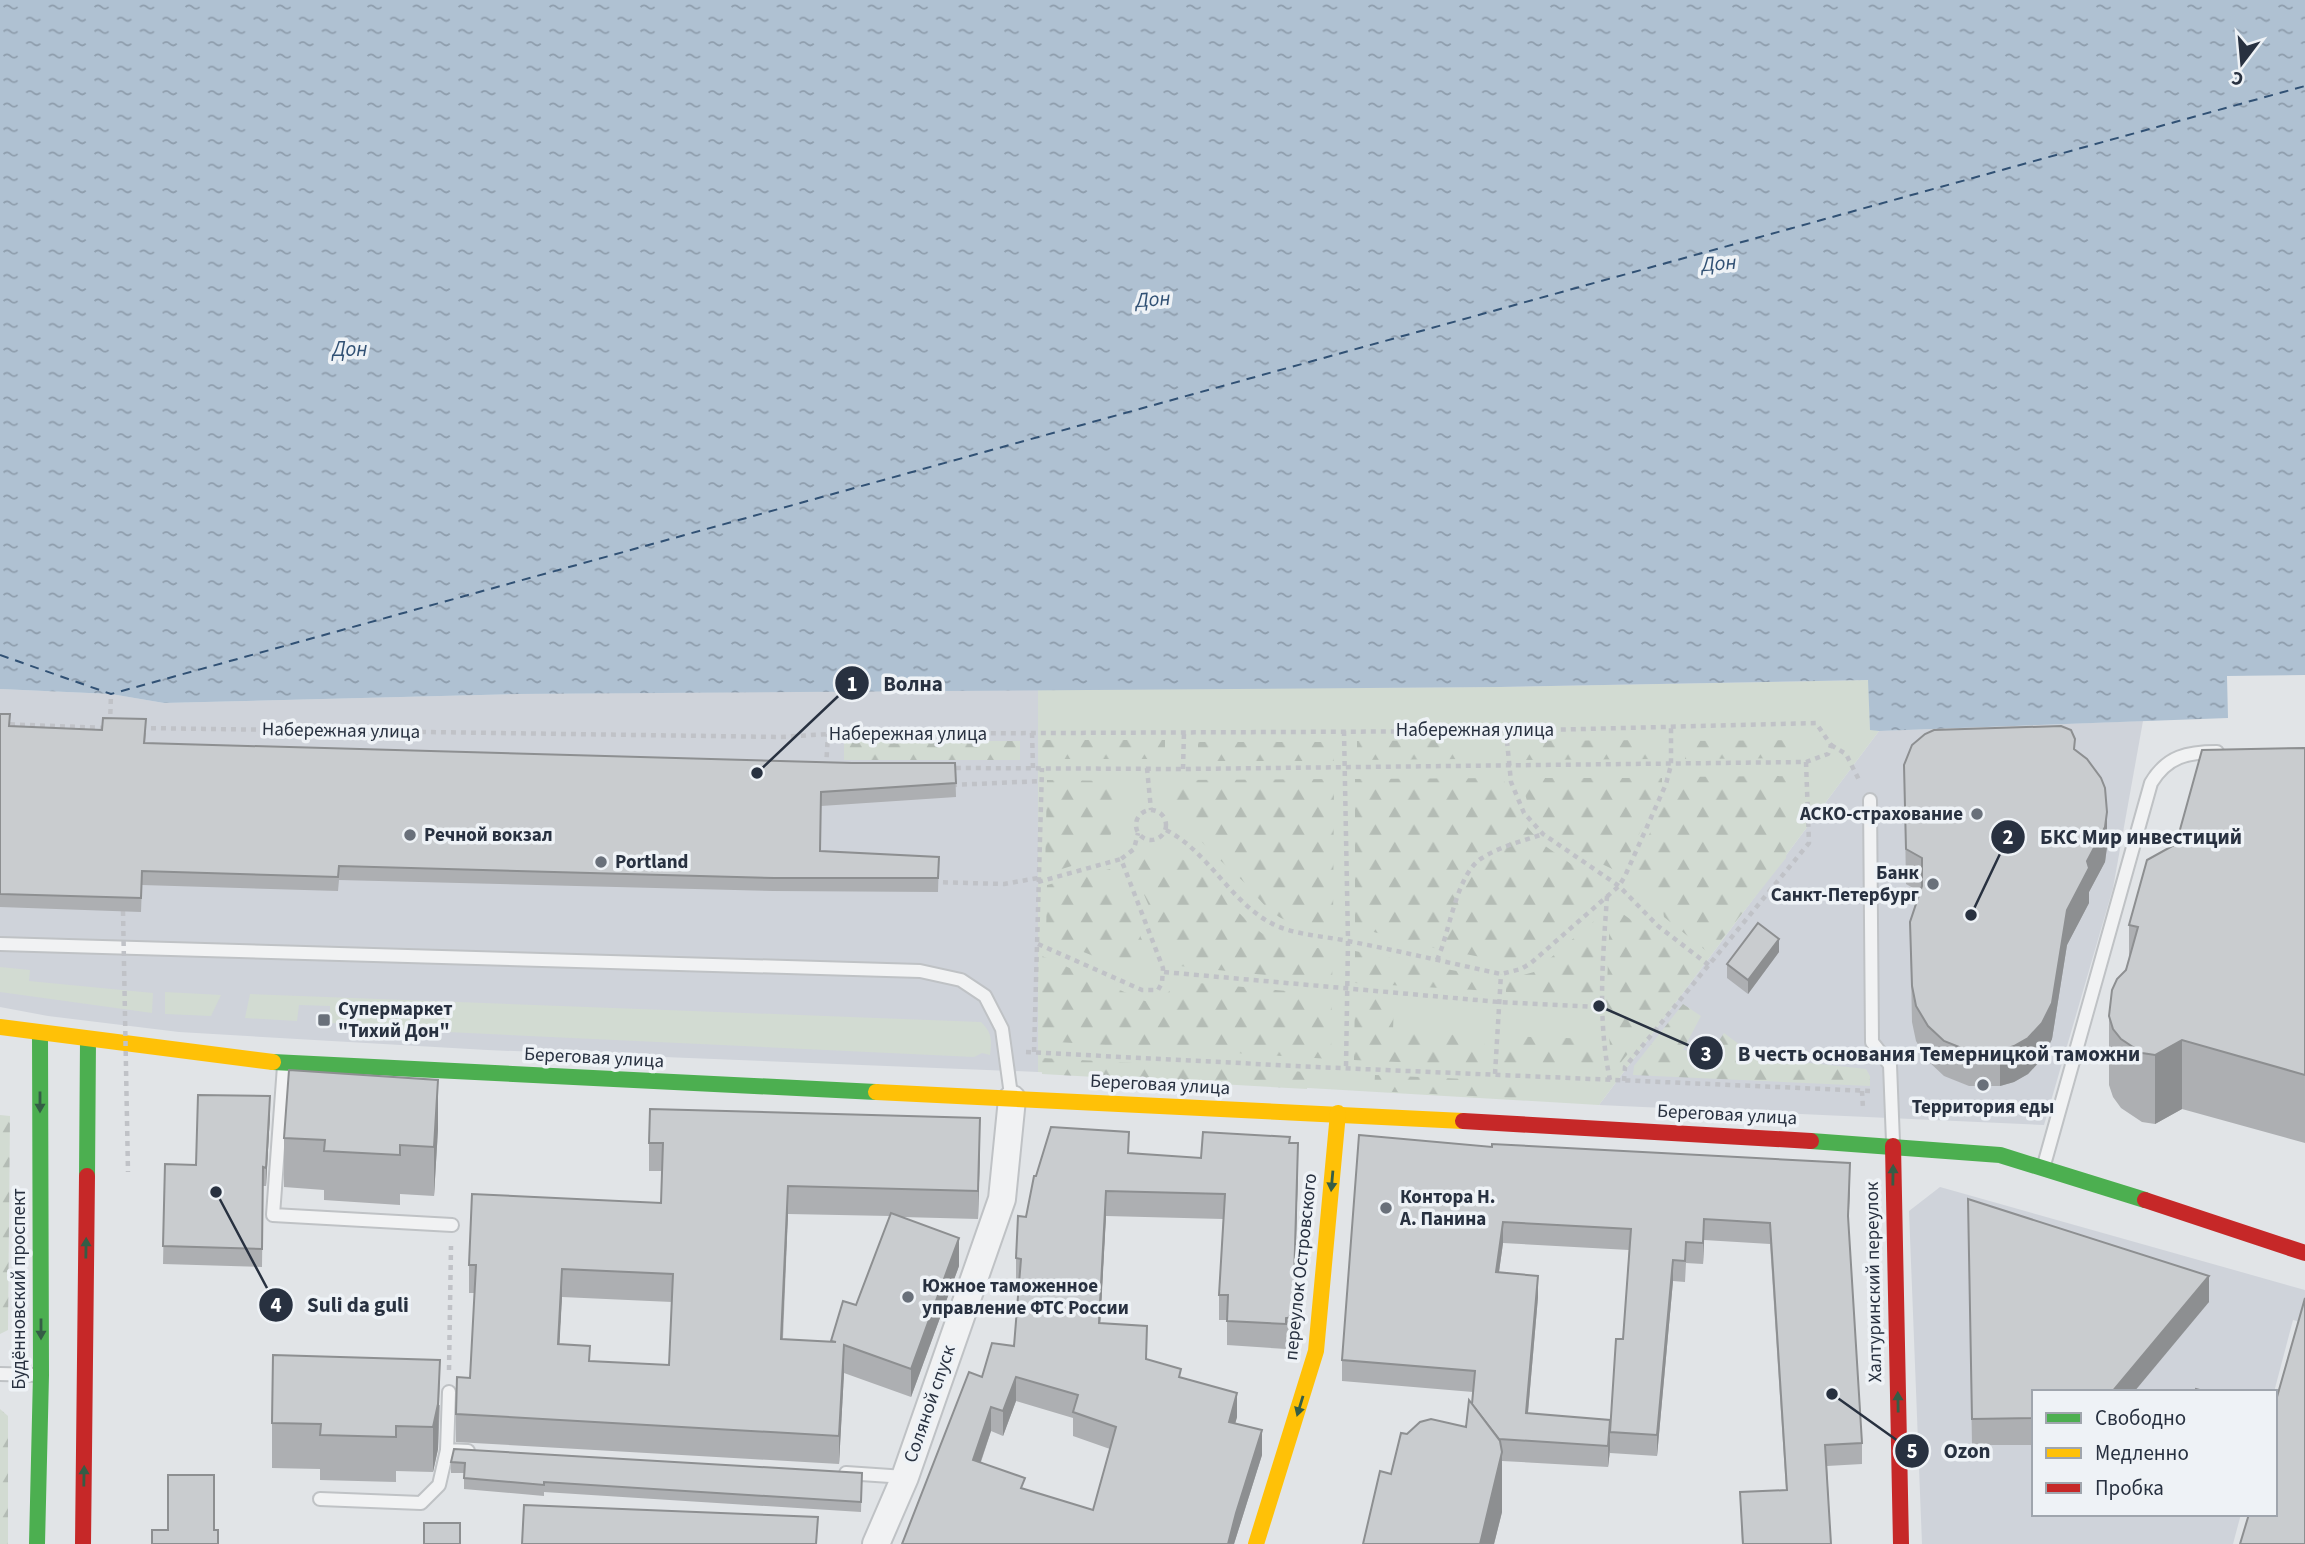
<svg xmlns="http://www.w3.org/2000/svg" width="2305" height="1544" font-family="'Source Sans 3',sans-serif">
	<defs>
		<pattern id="forest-firs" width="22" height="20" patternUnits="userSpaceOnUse" patternTransform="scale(1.75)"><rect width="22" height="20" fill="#d2dbd2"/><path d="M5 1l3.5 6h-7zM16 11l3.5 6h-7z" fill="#b4bcb5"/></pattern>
		<pattern id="water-ripples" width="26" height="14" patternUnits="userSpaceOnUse" patternTransform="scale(1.75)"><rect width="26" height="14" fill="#afc1d2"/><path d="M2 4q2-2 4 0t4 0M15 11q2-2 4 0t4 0" fill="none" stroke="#8e9dac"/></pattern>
	</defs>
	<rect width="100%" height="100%" fill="#e1e4e7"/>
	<!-- built -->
	<g fill="#cfd3da">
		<polygon points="0,689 111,694 164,703 519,694 1038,689 1038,1072 487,1050 179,1032 48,1016 0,1007"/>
		<polygon points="2143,721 2113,888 2044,1125 1599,1105 1879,731"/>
		<polygon points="1940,1187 2305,1290 2305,1323 2293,1320 2274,1392 2034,1392 2034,1514 2241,1514 2233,1544 1922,1544 1909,1211"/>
	</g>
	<!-- green -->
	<g fill="#d2dbd2">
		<polygon points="1869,680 1870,729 1879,731 1599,1105 1038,1072 1038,689 1500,687"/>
		<polygon points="0,967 30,970 29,981 153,993 152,1013 0,992"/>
		<polygon points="165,992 221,995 211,1016 165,1014"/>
		<path d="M250,994L981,1022C992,1033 992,1039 990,1055L982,1053L974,1057L384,1029L385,1025L330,1023V1006L299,1005L297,1021L245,1018Z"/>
	</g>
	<!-- forest -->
	<g fill="url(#forest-firs)">
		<rect x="1042" y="740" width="123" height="19"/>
		<polygon points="1463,740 1464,759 1357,760 1357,741"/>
		<polygon points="1657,740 1657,759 1523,760 1523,741"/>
		<polygon points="1796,740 1796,758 1685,759 1685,741"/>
		<rect x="844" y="741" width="176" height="19"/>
		<rect x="1198" y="742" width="136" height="19"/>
		<polygon points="1794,776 1786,858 1710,954 1664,917 1660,894 1653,885 1631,875 1672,784 1673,777"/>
		<polygon points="1503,778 1517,815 1541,843 1601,885 1530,952 1513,959 1491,959 1434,948 1355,927 1355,779"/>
		<path d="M1521,778H1662V785L1621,873C1589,858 1551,841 1531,810C1526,802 1524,788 1521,778Z"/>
		<path d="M1334,779L1333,928C1315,926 1297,926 1281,918C1266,910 1257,896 1246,884C1227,865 1155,809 1177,780Z"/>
		<path d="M1047,780L1116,781C1129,804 1108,832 1105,856L1045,874Z"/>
		<path d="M1160,857C1168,857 1176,856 1182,859C1214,874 1235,918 1268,937C1285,947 1313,947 1333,950L1332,982L1180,966L1173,962L1133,869L1141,859Z"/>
		<polygon points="1110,869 1147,951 1145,962 1131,971 1046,937 1047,885"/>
		<polygon points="1616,909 1698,968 1613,1072 1606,1010 1610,913"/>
		<polygon points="1601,915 1595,997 1506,992 1506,980 1534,972"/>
		<polygon points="1355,951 1492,978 1492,991 1355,983"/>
		<path d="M1042,956L1145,1001C1162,1001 1168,995 1176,981L1332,995L1331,1059L1041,1041Z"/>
		<polygon points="1355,995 1394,997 1393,1032 1485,1036 1483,1066 1354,1060"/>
		<polygon points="1683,1004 1701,1016 1683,1050 1711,1053 1724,1033 1756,1057 1866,1069 1870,1076 1870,1086 1633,1075 1634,1066"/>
		<polygon points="1504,1036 1596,1039 1604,1070 1502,1067"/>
		<polygon points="1042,1058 1307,1072 1307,1089 1042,1074"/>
		<polygon points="1375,1075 1533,1082 1533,1099 1374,1091"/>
		<polygon points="0,1115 10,1116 8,1330 0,1334"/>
		<polygon points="0,1409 8,1416 8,1544 0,1544"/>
	</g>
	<!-- water -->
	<polygon fill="url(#water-ripples)" points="0,0 2305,0 2305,675 2227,676 2228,718 1879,731 1870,730 1868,680 1500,687 519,694 164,703 111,694 0,689"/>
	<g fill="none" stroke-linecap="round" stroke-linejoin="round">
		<!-- ferry -->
		<polyline stroke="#315174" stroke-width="2" stroke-dasharray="9 7" stroke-linecap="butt" points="0,655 111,694 2305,86"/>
		<!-- lane casing -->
		<g stroke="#bfc2c5" stroke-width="16">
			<g id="lane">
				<polyline points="1870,800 1872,1042 1890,1065 1893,1142"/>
				<polyline points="0,944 920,971 961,980 985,996 1002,1029 1011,1095"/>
				<polyline points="284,1066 273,1215 452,1225"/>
				<path d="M2044,1165L2151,783C2167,756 2188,752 2217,752"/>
				<polyline points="0,1374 38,1375"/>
				<polyline points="449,1392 447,1450 468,1451"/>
				<polyline points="846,1473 905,1477"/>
				<polyline points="320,1499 421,1503 439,1485 447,1450"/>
			</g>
		</g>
		<!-- street casing -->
		<g stroke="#bfc2c5" stroke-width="30">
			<polyline id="street" points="876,1544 905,1477 1002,1199 1012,1099"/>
		</g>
		<!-- path -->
		<g stroke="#c0c2c7" stroke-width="4.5" stroke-dasharray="5 5" stroke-linecap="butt">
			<polyline points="0,724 108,728"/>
			<polyline points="110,724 111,694"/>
			<polyline points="141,728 781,737 828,734 1506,731 1816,723 1831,745 1828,754 1806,762 1183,769 952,768"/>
			<polyline points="1344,731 1348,941 1346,1067"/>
			<polyline points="1506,731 1511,782 1524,813 1543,834 1619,886 1658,926 1710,966"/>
			<polyline points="1032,733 1033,768"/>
			<polyline points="1831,745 1846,754 1860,782"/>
			<polyline points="826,767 828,734"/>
			<polyline points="1147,768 1151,810"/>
			<polyline points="1183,769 1184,732"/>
			<polyline points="952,785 1042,781"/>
			<circle cx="1151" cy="825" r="15"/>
			<path d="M1166,830C1205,850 1225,892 1261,917C1286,935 1318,935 1348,941C1399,951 1450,963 1501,974L1521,969L1531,963L1619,886L1625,876L1666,784L1671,765V728"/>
			<polyline points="933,882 1004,884 1038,878"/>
			<polyline points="1038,882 1121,859"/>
			<path d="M1607,896C1603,958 1597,1018 1610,1080"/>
			<polyline points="1038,944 1142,990 1158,990 1162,983 1163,968 1121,859 1134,849 1138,833"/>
			<path d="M1437,960C1450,932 1456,874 1482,858C1501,846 1523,841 1543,834"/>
			<polyline points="1164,972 1499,1002 1600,1007"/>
			<polyline points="1026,1052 1316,1067 1870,1091"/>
			<polyline points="1034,1052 1042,768"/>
			<polyline points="1495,1074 1501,974"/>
			<polyline points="1624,1081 1625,1067 1809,843 1806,762"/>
			<polyline points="1862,1091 1863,1109"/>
			<polyline points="449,1370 451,1246"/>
		</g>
		<!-- lane -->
		<use href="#lane" stroke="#f1f2f3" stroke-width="12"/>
		<!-- street -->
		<use href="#street" stroke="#f1f2f3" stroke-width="26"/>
		<!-- fast -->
		<g stroke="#4caf50" stroke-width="16">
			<polyline points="273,1062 876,1092"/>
			<polyline points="1811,1141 2000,1155 2145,1200"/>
			<polyline points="87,1176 88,1040"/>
			<polyline points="37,1544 41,1375 40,1034"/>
		</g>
		<!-- slow -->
		<g stroke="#ffc107" stroke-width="16">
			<polyline points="0,1027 273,1062"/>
			<polyline points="876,1092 1463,1121"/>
			<polyline points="1256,1544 1316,1351 1338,1113"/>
		</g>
		<!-- jam -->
		<g stroke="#c62828" stroke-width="16">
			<polyline points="1463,1121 1811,1141"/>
			<polyline points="1893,1146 1901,1544"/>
			<polyline points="2145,1200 2305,1253"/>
			<polyline points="83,1544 87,1176"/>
		</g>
		<!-- path-bridge -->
		<polyline stroke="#c0c2c7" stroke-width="4.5" stroke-dasharray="5 5" stroke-linecap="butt" points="123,911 128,1172"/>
	</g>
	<!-- wall -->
	<g fill="#adafb2" fill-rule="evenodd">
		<polygon points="0,714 10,726 146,733 145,743 852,763 955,763 956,797 821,806 820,851 939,857 938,892 774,891 339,880 338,891 142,885 141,912 0,907"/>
		<polygon points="2305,748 2305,1143 2182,1109 2155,1124 2142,1122 2121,1108 2113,1097 2109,1085 2109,1016 2129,959 2129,925 2176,844"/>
		<polygon points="2075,749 2107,847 2105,862 2089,892 2089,903 2067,945 2052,1039 2042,1059 2028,1074 2014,1082 2000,1086 1969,1086 1944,1076 1928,1061 1916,1041 1912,1022 1910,922 1920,892 1906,884 1904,765"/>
		<polygon points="1779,952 1748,994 1727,978 1727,964"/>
		<polygon points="270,1114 266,1186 263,1186 262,1267 163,1264 165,1164 196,1165"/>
		<polygon points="438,1129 434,1196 400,1194 400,1205 324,1200 324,1190 284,1187 284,1138"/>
		<path d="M1359,1135L1850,1184L1848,1225L1862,1443V1464L1827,1466L1831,1544H1742L1740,1492L1786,1490L1770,1244L1704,1240L1703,1264L1686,1263L1685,1282L1673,1281L1657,1456L1610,1453V1450L1608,1467L1502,1461V1512L1494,1544H1363L1407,1434L1466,1427L1472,1404L1473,1392L1342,1381V1360ZM1503,1243L1629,1250L1623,1339L1610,1420L1528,1413L1538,1297L1499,1272Z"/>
		<path d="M649,1143L980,1146L978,1219L902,1217L959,1266L911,1397L844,1373L839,1464L456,1442V1414L470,1378L475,1293H469V1265L661,1203L662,1171H649ZM788,1214L890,1216L856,1305L831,1342L783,1339ZM562,1297L672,1302L669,1365L590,1361L559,1344Z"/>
		<path d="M1290,1143L1298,1168L1293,1342H1286V1349L1227,1345V1320H1219V1295L1223,1219L1106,1216L1100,1323L1147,1359L1181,1377L1237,1417L1235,1423L1262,1455L1234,1544H902L982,1377L1014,1346L1019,1283H1016V1258L1026,1217L1129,1153L1201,1158ZM1016,1401L1073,1418V1436L1110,1449L1093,1510L1025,1490L981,1462L991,1431L1003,1436Z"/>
		<polygon points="1968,1199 2209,1302 2034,1392 2034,1445 1972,1445"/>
		<polygon points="440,1405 438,1449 433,1472 396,1471 396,1482 320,1480 320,1469 272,1468 272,1423"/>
		<polygon points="451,1462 862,1473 861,1512 544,1492 544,1496 464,1489 464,1473 451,1473"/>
	</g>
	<!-- shaded-wall -->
	<g fill="#8d8f91">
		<polygon points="2107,812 2107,847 2105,862 2089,892 2089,903 2067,945 2052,1039 2042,1059 2028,1074 2014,1082 2000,1086 2000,1051 2067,910"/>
		<polygon points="1779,939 1779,952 1748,994 1748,980"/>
		<polygon points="2182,1040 2182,1109 2155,1124 2155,1055"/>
		<polygon points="438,1080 438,1129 434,1196 434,1147"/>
		<polygon points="270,1096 270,1114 266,1186 266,1168"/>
		<polygon points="980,1118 980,1146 978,1219 978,1191"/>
		<polygon points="1298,1143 1298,1168 1293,1342 1293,1317"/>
		<polygon points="1850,1163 1850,1184 1848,1237 1848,1216"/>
		<polygon points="788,1186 788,1214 781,1367 781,1339"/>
		<polygon points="1106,1191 1106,1216 1099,1347 1099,1323"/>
		<polygon points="1704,1219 1704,1240 1703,1264 1703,1243"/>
		<polygon points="1503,1222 1503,1243 1496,1293 1496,1272"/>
		<polygon points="959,1238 959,1266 911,1397 911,1369"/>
		<polygon points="1673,1260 1673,1281 1657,1456 1657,1435"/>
		<polygon points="562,1269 562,1297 558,1372 558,1344"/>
		<polygon points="1538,1276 1538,1297 1526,1434 1526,1413"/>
		<polygon points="2209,1276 2209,1302 2134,1392 2112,1392"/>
		<polygon points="844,1345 844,1373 839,1464 839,1436"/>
		<polygon points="440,1360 438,1449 433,1472 433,1427"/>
		<polygon points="1016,1377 1016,1401 1003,1436 1003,1411"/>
		<polygon points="1237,1393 1237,1417 1229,1446 1229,1422"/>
		<polygon points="991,1407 991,1431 973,1484 973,1460"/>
		<polygon points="1262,1430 1262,1455 1234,1544 1228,1544 1236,1513"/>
		<polygon points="1610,1432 1610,1450 1608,1467 1608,1446"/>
		<polygon points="1502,1452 1502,1512 1494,1544 1480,1544"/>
	</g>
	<!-- building -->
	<g fill="#c9cccf" stroke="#8d8f91" stroke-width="2" fill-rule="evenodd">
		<polygon points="0,714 10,714 9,726 102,730 103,718 146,719 144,743 852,763 955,763 956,783 821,792 820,851 939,857 938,878 774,878 339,866 338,877 142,871 141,898 0,894"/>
		<polygon points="2061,726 2071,730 2075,739 2074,749 2087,759 2101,778 2105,788 2107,812 2105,827 2087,861 2089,868 2067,910 2052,1003 2042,1023 2028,1038 2014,1046 2000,1051 1969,1051 1944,1041 1928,1026 1916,1006 1912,986 1910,922 1922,886 1922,858 1906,849 1904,765 1912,745 1925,734 1934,730"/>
		<polygon points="2305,748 2305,1075 2182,1040 2155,1055 2142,1053 2121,1039 2113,1029 2109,1016 2112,990 2117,979 2126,970 2138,927 2129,925 2147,860 2176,844 2202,750"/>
		<polygon points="1758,923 1779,939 1748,980 1727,964"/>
		<polygon points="289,1070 438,1080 434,1147 400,1145 400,1155 324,1151 325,1140 284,1138"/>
		<polygon points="198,1095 270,1096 266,1168 263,1167 262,1249 163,1246 165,1164 196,1165"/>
		<path d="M650,1109L980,1118L978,1191L788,1186L781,1339L836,1342L831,1341L843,1301L856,1305L891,1213L959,1238L911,1369L844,1345L839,1436L456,1414L457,1377L470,1378L476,1265H469L472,1194L661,1203L663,1143H649ZM562,1269L673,1274L669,1365L589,1361L590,1346L558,1344Z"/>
		<path d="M1051,1127L1129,1132L1128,1153L1201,1158L1203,1132L1290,1137L1289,1143H1298L1293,1317L1286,1318V1324L1227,1321L1228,1295H1219L1225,1194L1106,1191L1099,1323L1147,1326L1146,1359L1181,1369L1179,1377L1237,1393L1229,1422L1262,1430L1236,1513L1228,1544H902L969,1372L982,1377L992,1343L1014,1346L1021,1259L1016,1258L1018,1216L1026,1217L1034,1176H1036ZM1016,1377L1078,1395L1073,1412L1116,1427L1093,1510L1021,1488L1025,1478L973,1460L991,1407L1003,1411Z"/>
		<polygon points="1359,1135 1492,1147 1492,1144 1850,1163 1848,1216 1862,1443 1825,1445 1831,1544 1743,1544 1740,1492 1787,1490 1770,1223 1704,1219 1703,1243 1686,1242 1685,1261 1673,1260 1657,1435 1610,1432 1616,1339 1623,1339 1631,1229 1503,1222 1496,1272 1538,1276 1526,1413 1610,1420 1608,1446 1499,1439 1472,1404 1475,1371 1342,1360"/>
		<polygon points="1968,1199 2209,1276 2112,1392 2034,1392 2034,1418 1972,1419"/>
		<polygon points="2305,1298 2305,1544 2240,1544 2249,1514 2275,1514 2275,1404"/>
		<polygon points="273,1355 440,1360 438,1404 433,1427 396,1426 396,1437 320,1435 321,1424 272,1423"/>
		<polygon points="2196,1389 2207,1392 2195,1392"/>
		<polygon points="1469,1400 1500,1441 1502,1452 1480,1544 1363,1544 1380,1471 1391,1474 1401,1433 1407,1434 1420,1422 1431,1419 1466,1427"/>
		<polygon points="454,1449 862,1473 861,1502 544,1482 544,1485 464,1478 465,1463 451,1462"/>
		<polygon points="168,1475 214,1475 214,1530 218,1530 218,1544 152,1544 152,1530 168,1530"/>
		<polygon points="524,1505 818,1517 816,1544 522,1544"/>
		<rect x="424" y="1523" width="36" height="21"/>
	</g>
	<!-- one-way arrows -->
	<defs><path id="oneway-solid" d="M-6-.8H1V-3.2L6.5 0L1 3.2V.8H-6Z" transform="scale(1.75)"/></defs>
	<g fill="#355d46">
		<use href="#oneway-solid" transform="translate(40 1102) rotate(90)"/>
		<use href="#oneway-solid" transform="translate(1893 1175) rotate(-89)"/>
		<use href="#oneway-solid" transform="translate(1332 1181) rotate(95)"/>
		<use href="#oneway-solid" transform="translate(86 1248) rotate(-89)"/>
		<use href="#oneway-solid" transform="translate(41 1329) rotate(90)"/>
		<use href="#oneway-solid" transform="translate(1898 1402) rotate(-91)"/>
		<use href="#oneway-solid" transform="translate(1300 1406) rotate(107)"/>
		<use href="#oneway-solid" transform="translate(84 1476) rotate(-89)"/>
	</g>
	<!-- markers -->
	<g fill="#69707a" stroke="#eef2f6" stroke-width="2.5">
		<circle cx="1977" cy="814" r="7"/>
		<circle cx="410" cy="835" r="7"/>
		<circle cx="601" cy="862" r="7"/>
		<circle cx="1933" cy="884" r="7"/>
		<rect x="317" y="1013" width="14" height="14" rx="3.5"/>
		<circle cx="1983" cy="1085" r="7"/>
		<circle cx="1386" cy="1208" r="7"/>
		<circle cx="908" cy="1297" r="7"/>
	</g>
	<g text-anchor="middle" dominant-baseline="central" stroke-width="7" stroke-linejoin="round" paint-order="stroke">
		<!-- street labels -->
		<g font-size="19" fill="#283140" stroke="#eef2f6">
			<text x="1475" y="730">Набережная улица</text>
			<text transform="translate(341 731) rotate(1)">Набережная улица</text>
			<text x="908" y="734">Набережная улица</text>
			<text transform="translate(594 1058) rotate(3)">Береговая улица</text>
			<text transform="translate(1160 1085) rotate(3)">Береговая улица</text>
			<text transform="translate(1727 1115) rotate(3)">Береговая улица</text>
			<text transform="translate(1301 1267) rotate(-84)">переулок Островского</text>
			<text transform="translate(1874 1282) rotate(-91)">Халтуринский переулок</text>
			<text transform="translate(19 1289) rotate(-90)">Будённовский проспект</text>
			<text transform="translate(930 1404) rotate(-71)">Соляной спуск</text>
		</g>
		<!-- poi labels -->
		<g font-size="19" font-weight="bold" fill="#283140" stroke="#eef2f6" text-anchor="start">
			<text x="1963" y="814" text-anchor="end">АСКО-страхование</text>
			<text x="424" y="835">Речной вокзал</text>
			<text x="615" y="862">Portland</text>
			<text x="1919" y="873" text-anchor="end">Банк<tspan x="1919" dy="22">Санкт-Петербург</tspan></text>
			<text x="338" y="1009">Супермаркет<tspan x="338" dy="22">"Тихий Дон"</tspan></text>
			<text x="1983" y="1107" text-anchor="middle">Территория еды</text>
			<text x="1400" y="1197">Контора Н.<tspan x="1400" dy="22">А. Панина</tspan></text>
			<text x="922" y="1286">Южное таможенное<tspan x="922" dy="22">управление ФТС России</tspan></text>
		</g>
		<!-- water labels -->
		<g font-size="21" font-style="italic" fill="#315174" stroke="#eef2f6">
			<text transform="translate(1719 263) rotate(-4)">Дон</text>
			<text transform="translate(1153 299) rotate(-4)">Дон</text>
			<text x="350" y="349">Дон</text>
		</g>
	</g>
	<!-- callouts -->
	<path fill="none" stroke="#283140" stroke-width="2.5" d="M757 773L852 683M1971 915L2008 837M1599 1006L1706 1053M216 1192L276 1305M1832 1394L1912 1451"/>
	<g fill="#283140" stroke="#eef2f6" stroke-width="2.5">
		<circle cx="757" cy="773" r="7"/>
		<circle cx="1971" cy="915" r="7"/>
		<circle cx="1599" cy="1006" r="7"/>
		<circle cx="216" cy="1192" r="7"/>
		<circle cx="1832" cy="1394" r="7"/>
		<circle cx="852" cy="683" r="18"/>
		<circle cx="2008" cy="837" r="18"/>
		<circle cx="1706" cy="1053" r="18"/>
		<circle cx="276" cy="1305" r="18"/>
		<circle cx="1912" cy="1451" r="18"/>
	</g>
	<g font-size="21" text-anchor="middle" font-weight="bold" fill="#fff">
		<text x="852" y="691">1</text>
		<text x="2008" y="844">2</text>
		<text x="1706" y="1061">3</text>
		<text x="276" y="1312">4</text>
		<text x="1912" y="1458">5</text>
	</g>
	<g font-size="21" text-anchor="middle" font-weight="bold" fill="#283140" stroke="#eef2f6" stroke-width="7" stroke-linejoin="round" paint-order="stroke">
		<text x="913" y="691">Волна</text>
		<text x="2141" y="844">БКС Мир инвестиций</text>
		<text x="1939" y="1061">В честь основания Темерницкой таможни</text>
		<text x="358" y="1312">Suli da guli</text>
		<text x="1967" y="1458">Ozon</text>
	</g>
	<!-- legend -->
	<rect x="2032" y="1390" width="245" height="126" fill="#eef2f6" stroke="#9fa5ad" stroke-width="2"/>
	<rect x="2046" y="1413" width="35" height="10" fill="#4caf50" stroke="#9fa5ad" stroke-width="2"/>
	<text x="2095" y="1425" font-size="21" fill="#283140">Свободно</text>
	<rect x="2046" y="1448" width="35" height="10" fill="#ffc107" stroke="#9fa5ad" stroke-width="2"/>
	<text x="2095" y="1460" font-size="21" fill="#283140">Медленно</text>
	<rect x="2046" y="1483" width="35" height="10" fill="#c62828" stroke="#9fa5ad" stroke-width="2"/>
	<text x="2095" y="1495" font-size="21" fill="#283140">Пробка</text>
	<!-- north arrow -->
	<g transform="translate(2242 63) rotate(196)" stroke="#eef2f6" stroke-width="5" paint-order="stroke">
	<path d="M0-5L12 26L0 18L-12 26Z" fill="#283140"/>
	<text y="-10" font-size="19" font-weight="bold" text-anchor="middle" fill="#283140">С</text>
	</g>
</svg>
